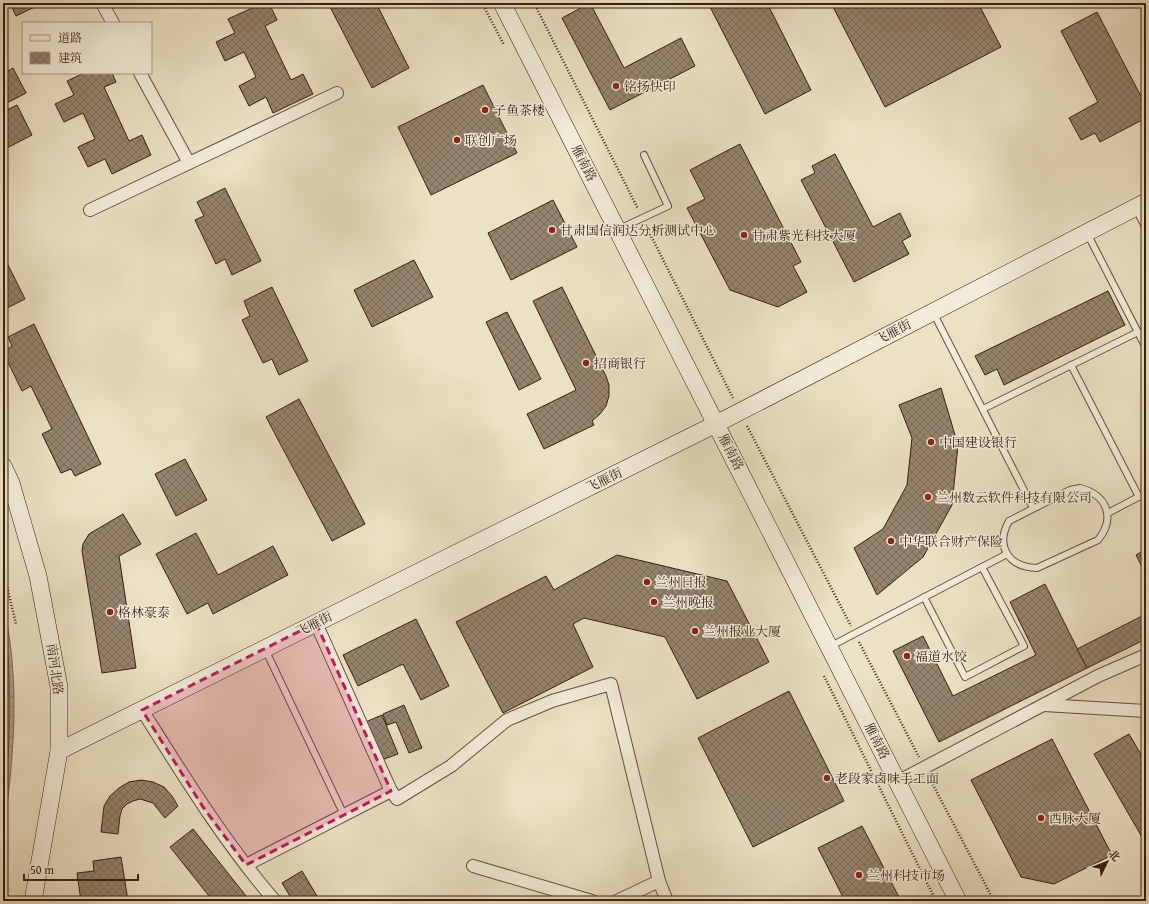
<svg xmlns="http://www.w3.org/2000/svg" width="1149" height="904" font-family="'Gentium Book Plus','Noto Serif SC',serif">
	<defs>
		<pattern id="water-waves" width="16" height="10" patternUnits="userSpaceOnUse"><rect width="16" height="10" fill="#ae9f87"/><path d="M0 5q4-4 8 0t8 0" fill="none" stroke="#8f816d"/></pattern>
		<pattern id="building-cross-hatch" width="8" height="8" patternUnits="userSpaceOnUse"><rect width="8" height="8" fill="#95836e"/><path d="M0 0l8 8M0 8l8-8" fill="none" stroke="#7b6b59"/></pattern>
	</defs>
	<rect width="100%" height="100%" fill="#ebe1c4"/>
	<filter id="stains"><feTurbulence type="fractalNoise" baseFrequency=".005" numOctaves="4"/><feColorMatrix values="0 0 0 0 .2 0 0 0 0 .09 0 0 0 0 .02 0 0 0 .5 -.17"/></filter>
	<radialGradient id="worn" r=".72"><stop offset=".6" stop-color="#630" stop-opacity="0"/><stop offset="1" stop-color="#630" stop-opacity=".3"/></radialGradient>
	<!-- water -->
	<path fill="url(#water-waves)" stroke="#7f6b57" d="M3,605C21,679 14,759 3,834Z"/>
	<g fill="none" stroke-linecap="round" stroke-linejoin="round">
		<!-- shore -->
		<g stroke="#735e4c" stroke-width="1">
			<path d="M3,624C5,640 9,656 9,672C11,717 9,763 3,807"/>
			<polyline points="3,661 4,672 3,754"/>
		</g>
	</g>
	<!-- building -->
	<g fill="url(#building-cross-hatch)" stroke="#381e10">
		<polygon points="10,3 43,3 16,16"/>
		<polygon points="263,3 269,3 277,20 265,26 291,80 303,74 313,94 273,113 266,97 249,106 239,86 256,77 244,52 225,61 216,42 235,33 228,19"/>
		<polygon points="328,3 376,3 409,68 372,88"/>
		<polygon points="590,3 624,68 681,38 695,66 610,110 562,18"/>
		<polygon points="708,3 767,3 811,90 765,114"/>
		<polygon points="831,3 978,3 1001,47 885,107"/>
		<polygon points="1097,12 1146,106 1146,118 1100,142 1095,133 1081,140 1069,118 1098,102 1061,31"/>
		<polygon points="13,68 26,93 3,105 3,74"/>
		<polygon points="84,73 112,73 116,82 104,87 129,141 142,135 151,155 112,174 105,159 88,167 78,147 95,139 83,113 64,122 55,104 74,95 67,81"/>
		<polygon points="483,85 517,153 431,195 398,127"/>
		<polygon points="17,105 32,135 3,150 3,112"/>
		<polygon points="740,144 801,262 793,266 807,292 778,307 730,290 687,208 705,199 690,170"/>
		<polygon points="835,154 873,227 900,213 911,236 902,241 909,254 854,282 801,180 815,173 812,166"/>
		<polygon points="225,188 261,261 232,275 225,259 216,264 195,220 204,216 197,202"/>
		<polygon points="553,200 577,247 511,280 488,233"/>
		<polygon points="3,255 25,299 3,310"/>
		<polygon points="414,260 433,297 372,327 354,290"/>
		<polygon points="272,287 308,361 279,375 272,359 263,363 242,320 250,316 244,301"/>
		<polygon points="562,287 606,376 609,385 609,396 606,406 600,414 592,421 594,425 544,449 527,414 576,390 533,301"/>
		<polygon points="1108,291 1125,325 1004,385 997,369 985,375 975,356"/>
		<polygon points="507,312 541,379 519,390 486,322"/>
		<polygon points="34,324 101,464 75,476 71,469 61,473 42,434 52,429 31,386 22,391 3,352 12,346 8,337"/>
		<polygon points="941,388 958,445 952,505 923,557 877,595 854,548 883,529 907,485 912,438 899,405"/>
		<polygon points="299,399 365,524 332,541 266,417"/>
		<polygon points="185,459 207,500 176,516 155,474"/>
		<polygon points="123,514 141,544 119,556 136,668 102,673 82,551 83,544 89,534"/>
		<polygon points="196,533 218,575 273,546 288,575 213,614 208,603 187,614 156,554"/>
		<polygon points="1146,549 1146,575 1136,555"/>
		<polygon points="617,555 727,581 769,662 697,699 665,637 584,618 573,624 593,667 503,713 456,622 546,576 554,590"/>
		<polygon points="1045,584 1087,668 939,742 893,651 923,636 953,696 1036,655 1010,602"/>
		<polygon points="1146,614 1146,639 1087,668 1077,649"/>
		<polygon points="416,619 449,686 421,700 403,664 358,686 343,655"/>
		<polygon points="789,691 844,801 753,847 698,738"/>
		<polygon points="404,705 422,748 409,753 396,722 387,725 383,714"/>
		<polygon points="382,715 398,754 379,761 363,723"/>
		<polygon points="1129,734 1146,763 1146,844 1094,754"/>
		<polygon points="1052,739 1112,855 1054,884 1021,877 971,780"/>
		<polygon points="141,780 153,782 164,787 172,796 178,806 165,818 153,803 140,799 133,801 127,804 122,809 120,816 118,834 101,832 104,806 110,796 119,788 129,782"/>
		<polygon points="862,826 901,901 845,901 818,848"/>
		<polygon points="193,829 250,901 213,901 170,847"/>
		<polygon points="121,857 128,901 81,901 77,873 94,871 93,861"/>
		<polygon points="302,871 320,901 293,901 282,883"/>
	</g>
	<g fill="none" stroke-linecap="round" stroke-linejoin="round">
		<!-- lane casing -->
		<g stroke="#654f3d" stroke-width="8">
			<g id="lane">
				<polyline points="1145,3 1146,5"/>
				<polyline points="1136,209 1146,229"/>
				<polyline points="619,229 668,206 644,155"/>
				<polyline points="1087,233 1146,348"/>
				<polyline points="934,314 1033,508"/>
				<polyline points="1071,365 1139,497"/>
				<polyline points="983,409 1138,332"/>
				<path d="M1080,488C1107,495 1116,518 1098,540L1037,568C1008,567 995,546 1009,521L1070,490Z"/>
				<polyline points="1108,513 1146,493"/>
				<polyline points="924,597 965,677 1024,646 982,567"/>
				<polyline points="831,646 1007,554"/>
				<polyline points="265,649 344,815"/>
			</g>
		</g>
		<!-- street casing -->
		<g stroke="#654f3d" stroke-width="14">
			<g id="street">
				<polyline points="102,3 113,23"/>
				<polyline points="140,73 189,163"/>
				<polyline points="90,210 337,93"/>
				<polyline points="316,623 391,791 397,799 451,766 507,720 552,701 611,684 659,881 667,901"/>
				<polyline points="1044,705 1146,711"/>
				<path d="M142,710C183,775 224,842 275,901"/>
				<polyline points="897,782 1098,676 1146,655"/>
				<polyline points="246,865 391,791"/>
				<polyline points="473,866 592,901"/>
				<polyline points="617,901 659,881"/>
			</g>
		</g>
		<!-- secondary casing -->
		<g stroke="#381e10" stroke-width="18">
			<g id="secondary">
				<polyline points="502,3 958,901"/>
				<polyline points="3,466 11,483 38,576 59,687 59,751 33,901"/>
				<polyline points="59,751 716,424 1146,202"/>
			</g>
		</g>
		<!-- path -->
		<g stroke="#381e10" stroke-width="2.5" stroke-dasharray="1 2" stroke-linecap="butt">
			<polyline points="482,3 504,45"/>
			<polyline points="534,3 638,209"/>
			<polyline points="646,226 733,398"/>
			<polyline points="747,426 851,626"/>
			<polyline points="3,570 16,624"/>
			<polyline points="859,642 919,757"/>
			<polyline points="824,676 936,901"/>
			<polyline points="930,779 994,901"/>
		</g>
		<!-- lane -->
		<use href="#lane" stroke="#f2ecd9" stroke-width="6"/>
		<!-- street -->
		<use href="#street" stroke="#f2ecd9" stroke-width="12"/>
		<!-- secondary -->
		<use href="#secondary" stroke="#f2ecd9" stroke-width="17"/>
	</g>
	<!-- marked area -->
	<path fill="#c2185b" fill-opacity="0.2" stroke="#c2185b" stroke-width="3" stroke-dasharray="8 5" stroke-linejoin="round" d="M316,623L391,791L246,865L203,807L142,710Z"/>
	<!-- markers -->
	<g fill="#8f2418" stroke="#f2ecd9" stroke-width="1.5">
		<circle cx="616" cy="86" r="4"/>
		<circle cx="485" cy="110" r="4"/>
		<circle cx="457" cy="140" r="4"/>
		<circle cx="552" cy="230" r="4"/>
		<circle cx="744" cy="235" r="4"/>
		<circle cx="586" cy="363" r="4"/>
		<circle cx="931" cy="442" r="4"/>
		<circle cx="928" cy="497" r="4"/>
		<circle cx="891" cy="541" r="4"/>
		<circle cx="647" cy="582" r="4"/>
		<circle cx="654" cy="602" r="4"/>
		<circle cx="110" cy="612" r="4"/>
		<circle cx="695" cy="631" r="4"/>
		<circle cx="907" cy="656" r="4"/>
		<circle cx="827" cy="778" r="4"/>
		<circle cx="1041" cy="818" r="4"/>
		<circle cx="859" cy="875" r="4"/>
	</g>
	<g text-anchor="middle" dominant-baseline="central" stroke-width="3" stroke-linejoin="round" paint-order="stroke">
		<!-- poi labels -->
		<g font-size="13" fill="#381e10" stroke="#f2ecd9" text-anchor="start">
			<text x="624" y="86">铭扬快印</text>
			<text x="493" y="110">子鱼茶楼</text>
			<text x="465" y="140">联创广场</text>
			<text x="560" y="230">甘肃国信润达分析测试中心</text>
			<text x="752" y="235">甘肃紫光科技大厦</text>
			<text x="594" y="363">招商银行</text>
			<text x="939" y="442">中国建设银行</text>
			<text x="936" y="497">兰州数云软件科技有限公司</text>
			<text x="899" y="541">中华联合财产保险</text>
			<text x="655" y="582">兰州日报</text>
			<text x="662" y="602">兰州晚报</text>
			<text x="118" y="612">格林豪泰</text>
			<text x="703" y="631">兰州报业大厦</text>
			<text x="915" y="656">福道水饺</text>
			<text x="835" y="778">老段家卤味手工面</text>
			<text x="1049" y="818">西脉大厦</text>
			<text x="867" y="875">兰州科技市场</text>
		</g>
		<!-- street labels -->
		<g font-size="13" fill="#381e10" stroke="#f2ecd9">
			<text transform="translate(584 163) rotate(63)">雁南路</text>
			<text transform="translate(893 332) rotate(-27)">飞雁街</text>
			<text transform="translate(731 452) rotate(63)">雁南路</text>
			<text transform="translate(604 480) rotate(-26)">飞雁街</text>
			<text transform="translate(314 624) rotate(-27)">飞雁街</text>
			<text transform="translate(55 669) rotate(82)">南河北路</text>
			<text transform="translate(877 741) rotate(63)">雁南路</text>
		</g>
	</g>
	<!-- margin -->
	<rect width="1149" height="904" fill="none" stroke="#ebe1c4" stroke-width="16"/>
	<rect x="4" y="4" width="1141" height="896" fill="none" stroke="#381e10" stroke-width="2"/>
	<rect x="8" y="8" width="1133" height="888" fill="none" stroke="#381e10"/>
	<!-- legend -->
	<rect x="22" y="22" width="130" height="52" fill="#f2ecd9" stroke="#a89a89"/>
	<rect x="30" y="35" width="20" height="6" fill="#f2ecd9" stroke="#a89a89"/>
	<text x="58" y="42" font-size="12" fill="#381e10">道路</text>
	<rect x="30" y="52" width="20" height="12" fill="url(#building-cross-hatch)" stroke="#a89a89"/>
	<text x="58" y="62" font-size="12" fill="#381e10">建筑</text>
	<!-- north arrow -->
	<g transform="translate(1107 862) rotate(47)" stroke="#f2ecd9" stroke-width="3" paint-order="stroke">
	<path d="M0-3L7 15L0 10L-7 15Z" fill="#381e10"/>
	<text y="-6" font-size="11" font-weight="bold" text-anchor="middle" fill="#381e10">北</text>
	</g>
	<!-- scale -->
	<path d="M24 874v6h114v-6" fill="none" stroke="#381e10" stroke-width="2"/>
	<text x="30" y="874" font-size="12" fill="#381e10" stroke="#f2ecd9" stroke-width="3" paint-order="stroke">50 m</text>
	<rect width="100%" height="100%" filter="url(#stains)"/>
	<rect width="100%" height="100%" fill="url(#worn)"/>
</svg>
